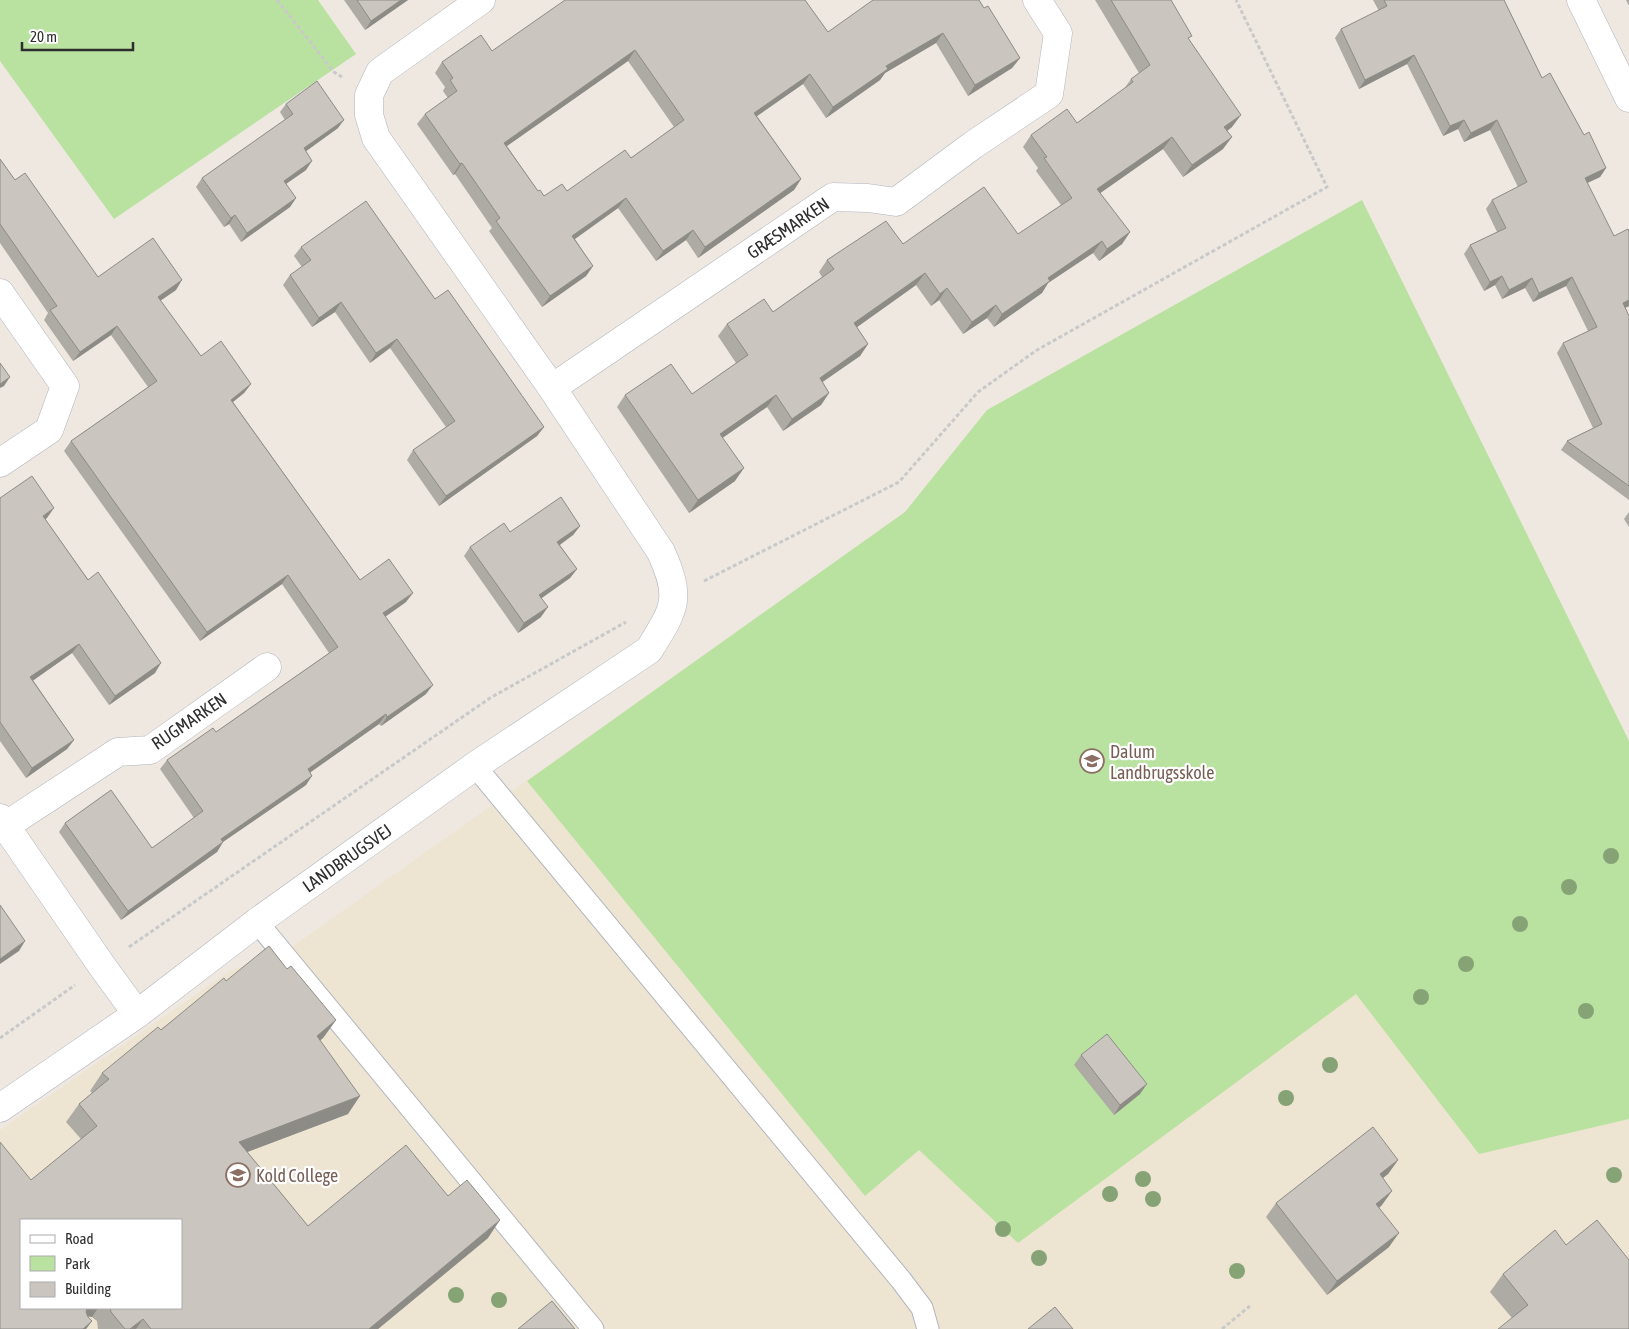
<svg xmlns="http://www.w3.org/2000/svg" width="1629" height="1329" font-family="'Asap Condensed',sans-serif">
	<rect width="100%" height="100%" fill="#eee8e1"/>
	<!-- education -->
	<path fill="#eee4d2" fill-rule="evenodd" d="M1362,200L1629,741V1329H0V1130L230,971L292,947L905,512L987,410ZM21,1220H181V1308H21Z"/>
	<!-- green -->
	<g fill="#b9e2a0">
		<polygon points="0,0 318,0 356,54 114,219 0,61"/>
		<polygon points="1362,200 1629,741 1629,1119 1479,1154 1356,994 1018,1243 919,1150 865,1196 527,781 905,512 987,410"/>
	</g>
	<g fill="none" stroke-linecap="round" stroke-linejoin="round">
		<!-- lane casing -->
		<g stroke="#b1b4bd" stroke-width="23">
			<g id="lane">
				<polyline points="475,766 901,1280 922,1308 928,1329"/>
				<polyline points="257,922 593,1329"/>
			</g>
		</g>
		<!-- street casing -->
		<g stroke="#b1b4bd" stroke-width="29">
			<g id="street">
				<polyline points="1581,0 1629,98"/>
				<polyline points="0,293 65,386 49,430 0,463"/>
				<polyline points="552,388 833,197 868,198 896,202 973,145 1049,94 1058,33 1037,0"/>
				<polyline points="0,818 102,966 137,1014"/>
				<polyline points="5,826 118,752 150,750 267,667"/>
				<path d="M0,1108L137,1014L257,922L475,766L649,650C675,608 682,599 661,552L552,388L376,138L369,115V95L380,72L481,0"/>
			</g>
		</g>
		<!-- path -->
		<g stroke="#c9c9c9" stroke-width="3" stroke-dasharray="4 2.5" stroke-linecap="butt">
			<polyline points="277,0 334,72 342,77"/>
			<polyline points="704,581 899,482 978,392 1037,350 1327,187 1236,0"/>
			<polyline points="129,947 490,698 626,622"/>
			<polyline points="0,1038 75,985"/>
			<polyline points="1222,1329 1250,1306"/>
		</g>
		<!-- lane -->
		<use href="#lane" stroke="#fff" stroke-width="21"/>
		<!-- street -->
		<use href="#street" stroke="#fff" stroke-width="28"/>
	</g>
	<!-- trees -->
	<g fill="#86a376">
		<circle cx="1611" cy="856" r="8"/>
		<circle cx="1569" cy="887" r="8"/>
		<circle cx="1520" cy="924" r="8"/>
		<circle cx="1466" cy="964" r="8"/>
		<circle cx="1421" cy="997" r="8"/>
		<circle cx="1586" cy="1011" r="8"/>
		<circle cx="1330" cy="1065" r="8"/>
		<circle cx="1286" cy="1098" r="8"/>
		<circle cx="1614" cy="1175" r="8"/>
		<circle cx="1143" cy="1179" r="8"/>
		<circle cx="1110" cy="1194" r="8"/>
		<circle cx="1153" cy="1199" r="8"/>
		<circle cx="1003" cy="1229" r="8"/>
		<circle cx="1039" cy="1258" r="8"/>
		<circle cx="1237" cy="1271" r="8"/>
		<circle cx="456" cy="1295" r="8"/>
		<circle cx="499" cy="1300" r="8"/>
	</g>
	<!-- wall -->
	<g fill="#aeaaa4" fill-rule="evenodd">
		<polygon points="344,0 408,0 365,30"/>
		<polygon points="1095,0 1171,0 1189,40 1232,127 1227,131 1223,149 1183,177 1163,149 1100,193 1130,232 1122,244 1099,261 1093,253 1048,283 1042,293 994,327 987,318 963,334 939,300 931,306 916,285 857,327 868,344 860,356 822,382 829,393 821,405 783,431 767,407 722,438 735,481 689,513 617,407 625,395 692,394 736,363 718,336 727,324 773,312 822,277 819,272 827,260 903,244 1018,234 1061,205 1036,171 1038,168 1023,147 1031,135 1077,123 1124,89 1131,79 1139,73"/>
		<polygon points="1373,0 1504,0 1542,78 1606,168 1600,177 1587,183 1629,306 1625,308 1629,316 1629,500 1561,450 1567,441 1593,428 1557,353 1563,343 1588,331 1566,286 1533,302 1525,288 1502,299 1495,285 1484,291 1464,254 1470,245 1497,232 1486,209 1492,200 1518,187 1490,130 1464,142 1458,129 1443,136 1407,64 1359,89 1335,38 1341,29 1379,11"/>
		<polygon points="1626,0 1629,0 1629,6"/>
		<path d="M984,8L1020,58L1012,68L968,96L936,43L885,73L880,80L826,118L803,84L757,116L801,179L794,190L698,258L686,240L656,261L618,208L575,239L593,266L586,276L542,307L489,231L492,228L455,174L453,175L417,124L425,114L448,98L443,91L445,87L435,73L442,62L492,51L828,32ZM628,61L674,127L631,158L567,191L544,196L538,191L507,146Z"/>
		<polygon points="286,104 338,128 306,151 306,170 286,184 296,198 290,207 241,242 229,224 224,227 196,187 202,178 285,120 280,112"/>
		<polygon points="0,159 15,180 98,277 176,290 160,301 201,356 251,384 244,393 233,402 360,580 406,602 385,617 426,694 381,726 379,724 310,772 306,785 223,842 217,852 121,920 59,832 65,823 152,848 194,818 160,769 167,760 216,732 329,653 282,584 200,641 64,451 71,441 148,387 111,335 73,361 44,320 48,313 0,243"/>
		<polygon points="301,247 435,299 544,427 537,436 439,506 407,460 413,450 446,427 390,348 370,363 335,312 312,327 283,285 290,275 302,267 294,256"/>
		<polygon points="0,498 47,518 45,519 155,673 109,705 72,653 33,680 74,740 67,749 26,778 0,741"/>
		<polygon points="1629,512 1629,527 1624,519"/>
		<polygon points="580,526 573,535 560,545 577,569 570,578 541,598 541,617 518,633 464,556 470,547 510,532"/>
		<path d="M287,969L336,1020L323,1038L320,1040L348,1114L247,1152L308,1226L448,1196L488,1238L378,1329H98L97,1321L92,1317L87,1316L92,1321L86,1329H0L31,1180L81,1139L66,1122L79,1104L92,1093L90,1091L102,1073L226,981ZM181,1220V1308H21Z"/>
		<polygon points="1081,1055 1140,1094 1114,1115 1074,1065"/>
		<polygon points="1398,1160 1388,1174 1383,1178 1382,1205 1379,1208 1389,1247 1327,1295 1266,1217 1276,1203"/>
		<polygon points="1566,1245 1629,1260 1512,1318 1490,1292 1503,1274"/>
	</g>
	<!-- shaded-wall -->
	<g fill="#8d8b86">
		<polygon points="401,0 408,0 365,30 371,21"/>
		<polygon points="943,33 936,43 885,73 880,80 826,118 833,107 886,66"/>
		<polygon points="635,50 628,61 497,153 504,143"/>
		<polygon points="1414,55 1407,64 1359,89 1365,80"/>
		<polygon points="1020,58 1012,68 968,96 975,85"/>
		<polygon points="810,74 803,84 747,123 754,113"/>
		<polygon points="1241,115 1232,127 1216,139 1224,127"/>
		<polygon points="344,120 338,128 298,157 304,148"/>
		<polygon points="1464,120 1458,129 1443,136 1450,126"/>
		<polygon points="1497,120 1490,130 1464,142 1471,133"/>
		<polygon points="1172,137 1163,149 1089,201 1097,189"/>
		<polygon points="1232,137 1223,149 1183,177 1192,165"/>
		<polygon points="312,161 306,170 277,190 284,181"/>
		<polygon points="462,163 455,174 453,175 460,164"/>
		<polygon points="1606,168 1600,177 1579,187 1585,178"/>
		<polygon points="801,179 794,190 698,258 705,247"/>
		<polygon points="296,198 290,207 241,242 247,233"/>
		<polygon points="626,198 618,208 565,246 572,236"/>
		<polygon points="235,215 229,224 224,227 231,218"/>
		<polygon points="693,230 686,240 656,261 663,251"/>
		<polygon points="1130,232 1122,244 1099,261 1107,249"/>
		<polygon points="1102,241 1093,253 1048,283 1042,293 994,327 1002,314 1048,278"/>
		<polygon points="593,266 586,276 542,307 550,296"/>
		<polygon points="925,273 916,285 846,335 854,323"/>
		<polygon points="1502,276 1495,285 1484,291 1490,282"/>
		<polygon points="1572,277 1566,286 1533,302 1539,293"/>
		<polygon points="1532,278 1525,288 1502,299 1509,290"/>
		<polygon points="182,280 176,290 151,307 158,297"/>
		<polygon points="947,288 939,300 931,306 940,294"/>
		<polygon points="1629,300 1629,306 1616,312 1623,303"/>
		<polygon points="341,302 335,312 312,327 319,318"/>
		<polygon points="996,305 987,318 963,334 972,322"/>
		<polygon points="117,326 111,335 73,361 80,352"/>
		<polygon points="397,339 390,348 370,363 376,353"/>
		<polygon points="868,344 860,356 811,390 820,378"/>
		<polygon points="10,377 4,386 0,388 0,384"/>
		<polygon points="251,384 244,393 224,409 231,400"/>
		<polygon points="829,393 821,405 783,431 792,419"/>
		<polygon points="776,395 767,407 711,446 720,434"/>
		<polygon points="544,427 537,436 439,506 446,496"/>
		<polygon points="744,468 735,481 689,513 698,500"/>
		<polygon points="54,508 47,518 36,525 43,516"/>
		<polygon points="580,526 573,535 551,551 557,542"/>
		<polygon points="577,569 570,578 532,605 539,595"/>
		<polygon points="288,575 282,584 200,641 207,632"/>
		<polygon points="413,593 406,602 376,623 383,613"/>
		<polygon points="548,607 541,617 518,633 524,623"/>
		<polygon points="79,644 72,653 24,687 30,677"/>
		<polygon points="161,663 155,673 109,705 115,696"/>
		<polygon points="433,685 426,694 381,726 387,717"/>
		<polygon points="386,714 379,724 301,779 308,769"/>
		<polygon points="74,740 67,749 26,778 32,768"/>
		<polygon points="312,776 306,785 214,848 221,839"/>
		<polygon points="223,842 217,852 121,920 128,911"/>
		<polygon points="25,941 19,951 0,964 0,959"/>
		<polygon points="336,1020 323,1038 304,1054 317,1036"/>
		<polygon points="1147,1084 1140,1094 1114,1115 1120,1105"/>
		<polygon points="360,1096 348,1114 226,1160 239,1142"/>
		<polygon points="1398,1160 1388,1174 1370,1188 1380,1174"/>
		<polygon points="1392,1191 1382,1205 1366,1218 1376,1204"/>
		<polygon points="500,1220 488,1238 378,1329 369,1329"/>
		<polygon points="1399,1233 1389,1247 1327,1295 1337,1281"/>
		<polygon points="85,1308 98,1308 92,1317 86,1316"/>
		<polygon points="143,1319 136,1329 130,1329"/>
		<polygon points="92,1321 86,1329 83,1329"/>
	</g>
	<!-- building -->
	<g fill="#cac6bf" stroke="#8d8b86" fill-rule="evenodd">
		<polygon points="357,0 401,0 371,21"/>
		<path d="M565,0H805L828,32L873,0H979L984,8L988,6L1020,58L975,85L943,33L886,66L888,69L833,107L810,74L754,113L801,179L705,247L693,230L663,251L626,198L572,236L593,266L550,296L496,221L500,218L462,163L460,164L425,114L457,91L450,80L453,78L442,62L481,35L492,51ZM635,50L684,120L631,158L625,150L567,191L562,184L544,196L540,190L538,191L504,143Z"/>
		<polygon points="1111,0 1171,0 1192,36 1188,38 1241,115 1224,127 1232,137 1192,165 1172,137 1097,189 1130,232 1107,249 1102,241 1048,278 1050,281 1002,314 996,305 972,322 947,288 940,294 925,273 854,323 868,344 820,378 829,393 792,419 776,395 720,434 744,468 698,500 625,395 671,364 692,394 748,355 727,324 764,299 773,312 834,269 827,260 886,221 903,244 984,187 1018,234 1072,198 1044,158 1047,157 1031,135 1067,109 1077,123 1133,82 1131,79 1150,65"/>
		<polygon points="1384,0 1504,0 1542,78 1550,73 1584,135 1589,132 1606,168 1585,178 1614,236 1628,229 1629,232 1629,300 1623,303 1629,316 1629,486 1567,441 1602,424 1563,343 1597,327 1572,277 1539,293 1532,278 1509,290 1502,276 1490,282 1470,245 1506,228 1492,200 1527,182 1497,120 1471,133 1464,120 1450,126 1414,55 1365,80 1341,29 1387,6"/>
		<polygon points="317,81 344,120 304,148 312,161 284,181 296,198 247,233 235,215 231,218 202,178 293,114 286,104"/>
		<polygon points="0,159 15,180 25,173 98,277 153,238 182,280 158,297 201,356 221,341 251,384 231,400 360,580 389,559 413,593 383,613 433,685 387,717 386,714 308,769 312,776 221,839 223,842 128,911 65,823 111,790 152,848 203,811 167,760 213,728 216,732 338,647 288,575 207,632 71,441 157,381 117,326 80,352 50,310 57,306 0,224"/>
		<polygon points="366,201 435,299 448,290 544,427 446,496 413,450 455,421 397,339 376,353 341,302 319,318 290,275 311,260 301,247"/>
		<polygon points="0,363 10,377 0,384"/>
		<polygon points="32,476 54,508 43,516 88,580 98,572 161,663 115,696 79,644 30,677 74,740 32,768 0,722 0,498"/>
		<polygon points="561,497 580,526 557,542 577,569 539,595 548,607 524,623 470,547 504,523 510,532"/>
		<polygon points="0,905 25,941 0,959"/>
		<polygon points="269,946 287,969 291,966 336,1020 317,1036 360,1096 239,1142 308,1226 406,1145 448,1196 467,1180 500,1220 369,1329 151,1329 143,1319 130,1329 125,1329 111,1312 110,1308 181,1308 181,1220 21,1220 21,1308 87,1308 86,1312 88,1317 92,1321 83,1329 0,1329 0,1142 31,1180 97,1126 79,1104 109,1079 102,1073 158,1027 161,1030 224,978 226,981"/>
		<polygon points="1107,1034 1147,1084 1120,1105 1081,1055"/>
		<polygon points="1373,1127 1398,1160 1380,1174 1392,1191 1376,1204 1399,1233 1337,1281 1276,1203"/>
		<polygon points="1597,1220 1629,1260 1629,1329 1498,1329 1528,1305 1503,1274 1555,1230 1566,1245"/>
		<polygon points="552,1301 575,1329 518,1329"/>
		<polygon points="1055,1307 1073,1329 1028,1329"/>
	</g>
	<!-- icons -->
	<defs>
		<g id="university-ring" transform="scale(1.25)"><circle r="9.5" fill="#fff" stroke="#8d6e63" stroke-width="1.5"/><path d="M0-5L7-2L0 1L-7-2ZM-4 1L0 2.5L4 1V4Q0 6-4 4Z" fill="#8d6e63"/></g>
	</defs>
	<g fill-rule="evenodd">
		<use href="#university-ring" x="1092" y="761"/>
		<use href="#university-ring" x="238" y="1175"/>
	</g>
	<g text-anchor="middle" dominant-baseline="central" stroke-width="4.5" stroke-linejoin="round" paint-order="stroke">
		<!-- street labels -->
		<g font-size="18" fill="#2e2e2e" stroke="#fff">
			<text transform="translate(788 228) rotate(-34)">GRÆSMARKEN</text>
			<text transform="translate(189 721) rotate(-34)">RUGMARKEN</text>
			<text transform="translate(347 858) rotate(-35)">LANDBRUGSVEJ</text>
		</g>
		<!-- education labels -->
		<g font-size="18" fill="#785e54" stroke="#fff" text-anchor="start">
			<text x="1110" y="751">Dalum<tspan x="1110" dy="21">Landbrugsskole</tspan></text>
			<text x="256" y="1175">Kold College</text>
		</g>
	</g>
	<!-- legend -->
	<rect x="20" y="1219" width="162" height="90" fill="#ffffff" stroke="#ababab"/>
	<rect x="30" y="1235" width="25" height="8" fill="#ffffff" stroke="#ababab"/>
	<text x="65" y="1244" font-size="15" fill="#2e2e2e">Road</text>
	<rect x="30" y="1256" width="25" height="15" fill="#b9e2a0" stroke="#ababab"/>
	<text x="65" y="1269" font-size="15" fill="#2e2e2e">Park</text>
	<rect x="30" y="1282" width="25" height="15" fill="#cac6bf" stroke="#ababab"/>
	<text x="65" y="1294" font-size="15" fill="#2e2e2e">Building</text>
	<!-- scale -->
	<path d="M22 42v8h111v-8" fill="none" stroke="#2e2e2e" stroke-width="2.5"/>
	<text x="30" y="42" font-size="15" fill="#2e2e2e" stroke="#ffffff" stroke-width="4" paint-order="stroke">20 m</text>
</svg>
